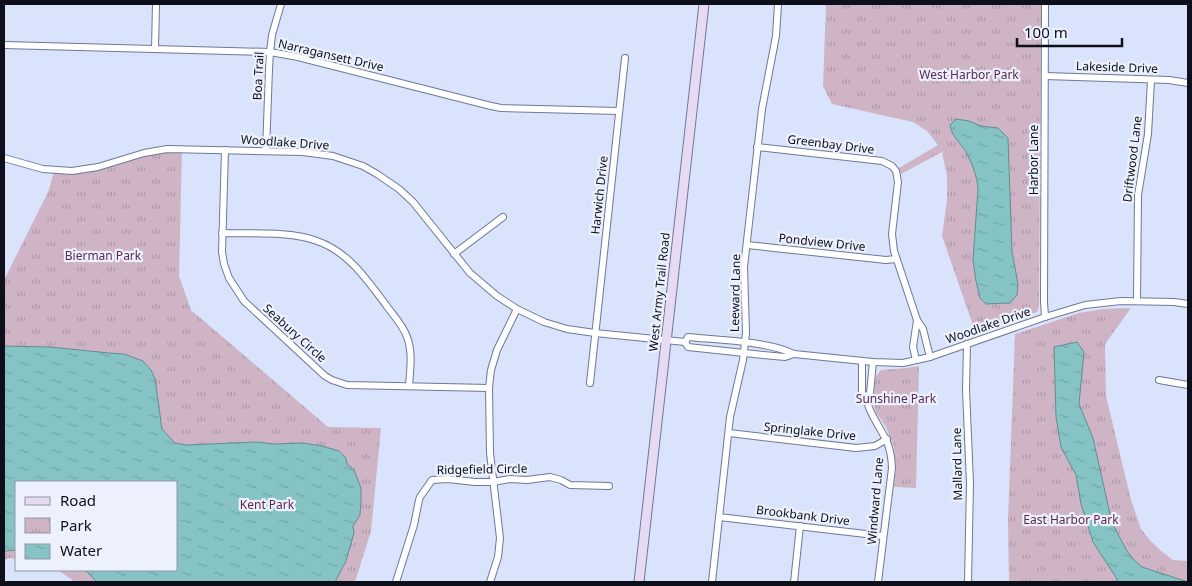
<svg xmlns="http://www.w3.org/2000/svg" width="1192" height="586" font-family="'Noto Sans',sans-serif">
	<defs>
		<pattern id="park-tufts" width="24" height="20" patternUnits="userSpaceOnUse" patternTransform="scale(1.25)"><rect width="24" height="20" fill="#ceb4c5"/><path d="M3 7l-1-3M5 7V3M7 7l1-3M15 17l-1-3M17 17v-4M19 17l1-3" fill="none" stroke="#b09aa9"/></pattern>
		<pattern id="water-ripples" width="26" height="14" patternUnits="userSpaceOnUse" patternTransform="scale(1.25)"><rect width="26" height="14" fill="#86c3c5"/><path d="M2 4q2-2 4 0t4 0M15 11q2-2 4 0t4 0" fill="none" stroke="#72a6a9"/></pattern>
	</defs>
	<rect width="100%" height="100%" fill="#dae3fc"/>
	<!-- park -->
	<g fill="url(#park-tufts)">
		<polygon points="826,4 1041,4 1039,307 1037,312 976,334 942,236 947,200 947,176 942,152 901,174 899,168 938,145 927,131 913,122 832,104 823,86"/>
		<polygon points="182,148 179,276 191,310 328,427 381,428 371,531 355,582 75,582 58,570 176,570 176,482 16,482 16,559 9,558 4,561 4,280 49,190 54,171 72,171 144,153"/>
		<polygon points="1131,308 1105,344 1106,396 1131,500 1141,529 1149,539 1160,550 1173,560 1188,561 1188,582 1009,582 1008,520 1015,334 1079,313 1103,309"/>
		<polygon points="919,366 916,488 894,487 896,468 894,447 886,427 876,412 873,401 876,376 881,370 907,368"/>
	</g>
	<!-- water -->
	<g fill="url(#water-ripples)" stroke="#628d92">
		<path d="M956,119L969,121L981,126L998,128L1008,138L1012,251L1018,284L1017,295L1010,303L986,304L980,298L976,281L973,260L978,189C977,176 972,163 966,152C960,142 952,137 950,125Z"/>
		<polygon points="1077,342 1084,352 1079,404 1093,438 1112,523 1127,551 1134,560 1142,567 1188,582 1119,582 1093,542 1081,504 1076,475 1061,447 1056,417 1054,347"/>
		<polygon points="4,346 50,347 109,353 124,354 143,361 151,370 155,379 162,429 175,443 186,445 256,442 274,444 303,443 322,446 339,451 346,458 347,464 354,470 361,488 361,502 360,515 353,526 354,533 346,561 335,582 97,582 85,570 176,570 176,482 16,482 16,550 6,551 4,552"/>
	</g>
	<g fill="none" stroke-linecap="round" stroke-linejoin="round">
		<!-- street casing -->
		<g stroke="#6e7995" stroke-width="8">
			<g id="street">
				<polyline points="4,45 270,52 298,57 491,106 501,108 619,111"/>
				<polyline points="155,49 156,4"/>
				<polyline points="1045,76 1169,80 1188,83"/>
				<polyline points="757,147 882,161 892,166 896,171 897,176 898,182 892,234 894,251 917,320 923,329 930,357"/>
				<polyline points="225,150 222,252 224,264 229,278 244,301 325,376 332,380 347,385 489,388"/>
				<polyline points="266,151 269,69 270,52 272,35 281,4"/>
				<path d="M4,158L43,169L72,171L98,167L144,153L167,149L303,152L333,156L363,166L377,174L399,189L413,202L470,273L497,296L517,309L544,322L567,329L595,333L685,342L688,337C719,340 767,341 794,354L873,362L903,363L930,357L1045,317L1085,305L1121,301L1174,302L1188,304"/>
				<path d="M222,233C251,234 291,231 317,241C349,252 367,280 386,305C393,315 403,325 407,337C413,352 410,371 409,386"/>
				<polyline points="747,245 886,260 896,259"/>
				<polyline points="454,254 503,217"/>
				<polyline points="1137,301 1138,195 1148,134 1151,80"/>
				<polyline points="1045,317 1044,302 1045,4"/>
				<polyline points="685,342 688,347 763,355 785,357 794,354"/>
				<polyline points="967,344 966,390 970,483 968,582"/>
				<polyline points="916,360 913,347 917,320"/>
				<path d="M862,361V393C867,398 867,403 870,410C881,434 891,439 892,468L878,582"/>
				<polyline points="1159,380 1188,385"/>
				<polyline points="590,383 625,58"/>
				<polyline points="866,397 870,393 873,362"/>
				<polyline points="729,433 856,448 875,446 887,439"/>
				<polyline points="719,517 883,536"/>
				<polyline points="396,582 414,525 419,500 420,497 432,480 448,479 475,482 493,482 510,479 527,480 550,477 561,480 570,485 609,486"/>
				<polyline points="490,582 498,557 500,538 490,453 489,388 491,370 497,350 517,309"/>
				<polyline points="712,582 730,417 743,360 746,333 744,267 762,109 776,36 778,4"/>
				<polyline points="794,582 800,526"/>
			</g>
		</g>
		<!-- secondary casing -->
		<g stroke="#6e7995" stroke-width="11">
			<polyline id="secondary" points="639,582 704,4"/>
		</g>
		<!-- street -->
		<use href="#street" stroke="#fff" stroke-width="6"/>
		<!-- secondary -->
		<use href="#secondary" stroke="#e6dbf3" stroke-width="9"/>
	</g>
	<g text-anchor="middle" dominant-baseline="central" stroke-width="4.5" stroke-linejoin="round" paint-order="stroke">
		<!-- street labels -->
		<g font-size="12" fill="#0d101b" stroke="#ecf1fd">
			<text transform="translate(331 55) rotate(13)">Narragansett Drive</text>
			<text transform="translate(1117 67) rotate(2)">Lakeside Drive</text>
			<text transform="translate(258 76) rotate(-87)">Boa Trail</text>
			<text transform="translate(285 142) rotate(4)">Woodlake Drive</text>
			<text transform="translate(831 144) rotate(7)">Greenbay Drive</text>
			<text transform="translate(1132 159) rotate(-83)">Driftwood Lane</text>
			<text transform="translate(1033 160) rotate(-90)">Harbor Lane</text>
			<text transform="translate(599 195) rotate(-84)">Harwich Drive</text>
			<text transform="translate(822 242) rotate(6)">Pondview Drive</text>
			<text transform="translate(659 292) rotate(-84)">West Army Trail Road</text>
			<text transform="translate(735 293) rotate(-89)">Leeward Lane</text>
			<text transform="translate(988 325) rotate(-19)">Woodlake Drive</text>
			<text transform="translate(295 333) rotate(42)">Seabury Circle</text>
			<text transform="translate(810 431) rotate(6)">Springlake Drive</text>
			<text transform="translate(957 464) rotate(-91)">Mallard Lane</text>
			<text transform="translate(482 469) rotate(-1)">Ridgefield Circle</text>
			<text transform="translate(875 501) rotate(-85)">Windward Lane</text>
			<text transform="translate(803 515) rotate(7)">Brookbank Drive</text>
		</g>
		<!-- park labels -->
		<g font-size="12" fill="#5d294f" stroke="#ecf1fd">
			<text x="969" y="74">West Harbor Park</text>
			<text x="103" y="255">Bierman Park</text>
			<text x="896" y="398">Sunshine Park</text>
			<text x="267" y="504">Kent Park</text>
			<text x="1071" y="519">East Harbor Park</text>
		</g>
	</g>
	<!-- border -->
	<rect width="1192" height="586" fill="none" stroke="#0d101b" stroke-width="10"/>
	<!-- legend -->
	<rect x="15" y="481" width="162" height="90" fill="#ecf1fd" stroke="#9397a3"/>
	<rect x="25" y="497" width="25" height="8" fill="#e6dbf3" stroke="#9397a3"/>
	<text x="60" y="506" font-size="15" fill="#0d101b">Road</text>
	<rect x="25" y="518" width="25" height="15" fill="url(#park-tufts)" stroke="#9397a3"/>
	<text x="60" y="531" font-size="15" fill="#0d101b">Park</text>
	<rect x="25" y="544" width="25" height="15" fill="url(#water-ripples)" stroke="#9397a3"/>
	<text x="60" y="556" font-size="15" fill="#0d101b">Water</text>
	<!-- scale -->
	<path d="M1017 38v8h105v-8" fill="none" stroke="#0d101b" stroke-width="2.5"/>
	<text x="1024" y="38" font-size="15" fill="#0d101b" stroke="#ecf1fd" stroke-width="4" paint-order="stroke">100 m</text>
</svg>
